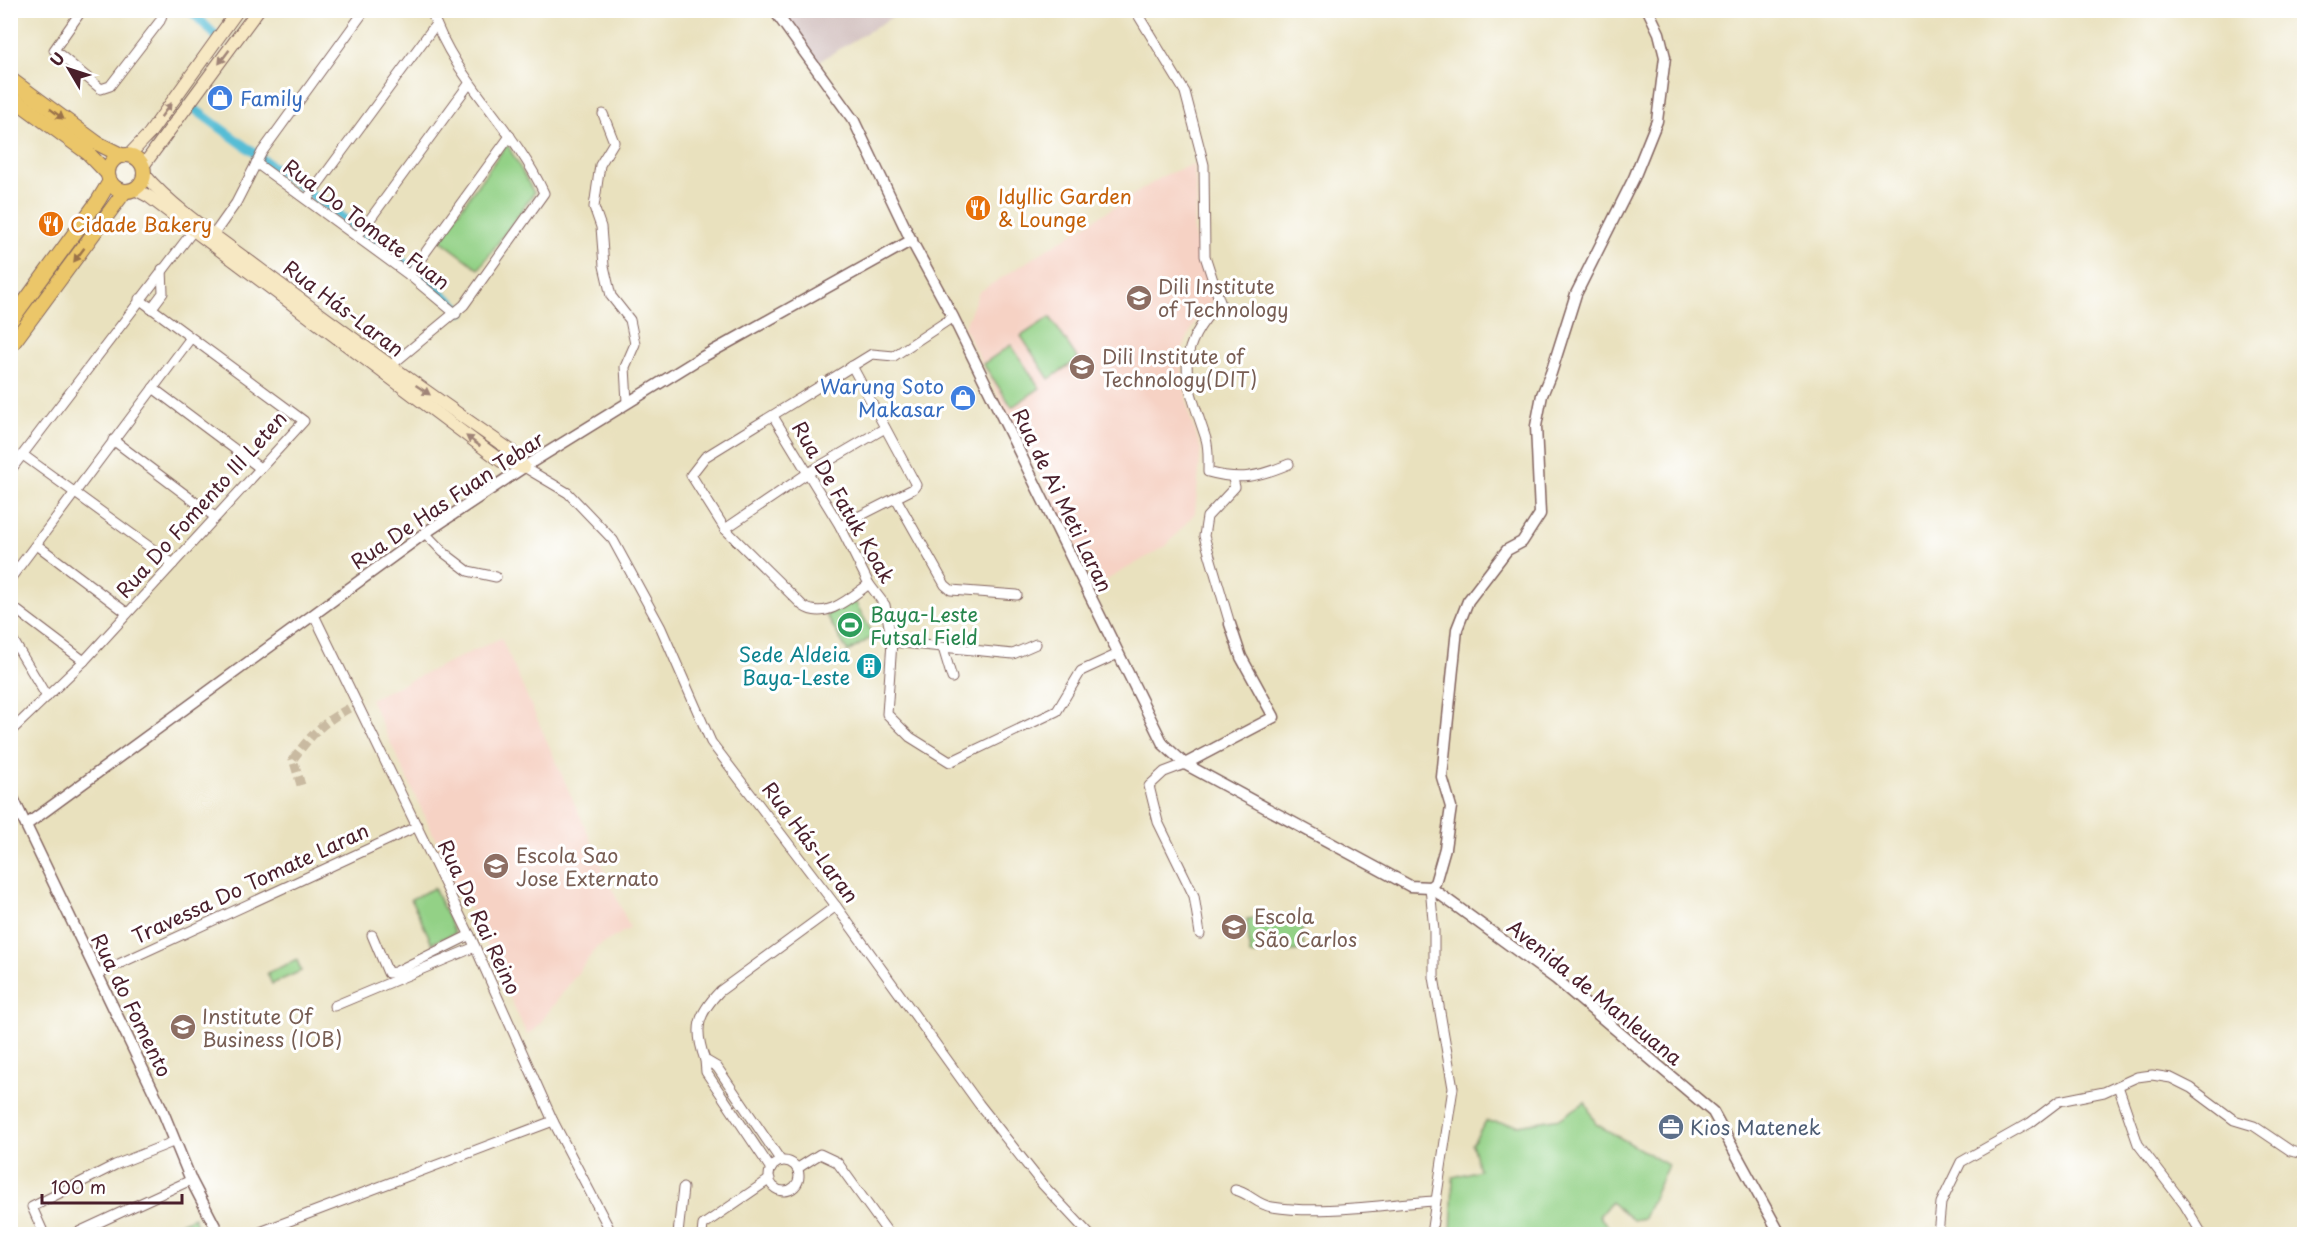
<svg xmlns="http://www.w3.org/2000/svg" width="2315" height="1245" font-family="'Playpen Sans',sans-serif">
	<rect width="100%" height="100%" fill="#fff"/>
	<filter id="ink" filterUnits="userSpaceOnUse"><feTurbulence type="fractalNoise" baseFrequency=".0167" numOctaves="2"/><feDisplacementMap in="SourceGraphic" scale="12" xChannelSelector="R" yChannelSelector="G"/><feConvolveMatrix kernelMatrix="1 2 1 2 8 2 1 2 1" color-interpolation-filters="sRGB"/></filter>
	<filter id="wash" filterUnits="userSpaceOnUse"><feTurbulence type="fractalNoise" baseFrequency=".008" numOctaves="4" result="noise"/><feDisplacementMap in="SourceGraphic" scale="24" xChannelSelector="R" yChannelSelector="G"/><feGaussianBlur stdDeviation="1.35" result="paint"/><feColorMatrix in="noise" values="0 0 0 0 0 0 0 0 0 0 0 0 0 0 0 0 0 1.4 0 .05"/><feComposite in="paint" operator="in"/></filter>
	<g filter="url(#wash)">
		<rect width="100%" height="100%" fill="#e9e1be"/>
		<!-- built -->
		<g fill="#f6d2c4">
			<polygon points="1194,164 1197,202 1193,231 1207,277 1216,296 1195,322 1180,355 1189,414 1201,449 1195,513 1166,546 1096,586 964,328 979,292 1165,175"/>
			<polygon points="501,638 630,928 597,947 535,1030 527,1035 459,884 454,886 444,868 448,866 370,699"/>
		</g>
		<!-- industrial -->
		<polygon fill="#d1bfbe" points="774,11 902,11 813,65"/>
		<!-- green -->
		<g fill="#93d186" stroke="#6e7858" stroke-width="1.5">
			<polygon points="507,144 534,193 479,269 439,239"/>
			<polygon points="1050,317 1078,359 1049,379 1021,336"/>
			<polygon points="1011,345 1040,388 1012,407 983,364"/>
			<polygon points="853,598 874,636 848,652 826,615"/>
			<polygon points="434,888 455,933 432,943 411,899"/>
			<polygon points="1301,914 1304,950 1250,955 1247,919"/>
			<polygon points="297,960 301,971 272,984 267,973"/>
			<polygon points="1585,1102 1596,1124 1668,1165 1644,1218 1633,1220 1611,1202 1599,1216 1615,1234 1451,1234 1453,1177 1479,1170 1472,1144 1486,1121 1518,1125 1561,1118"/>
			<polygon points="194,1217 200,1234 179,1234 175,1225"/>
		</g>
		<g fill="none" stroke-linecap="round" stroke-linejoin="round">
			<!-- canal -->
			<g stroke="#57bdd5" stroke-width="9">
				<polyline points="190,10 218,38"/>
				<polyline points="189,105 407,265 463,311 461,312"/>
			</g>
		</g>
	</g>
	<g filter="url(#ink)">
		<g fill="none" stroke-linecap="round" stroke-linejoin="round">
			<!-- minor-tunnel -->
			<path stroke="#c9baa1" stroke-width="9" stroke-dasharray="9 4.5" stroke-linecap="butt" d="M301,785L293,759C317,728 324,721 359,703"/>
			<!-- minor casing -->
			<g stroke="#82635e" stroke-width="11">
				<g id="minor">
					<polyline points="82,10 54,50 101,89 110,86 160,21 162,15 159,10"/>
					<path d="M1135,10L1185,92L1204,165L1205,256L1220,302C1171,355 1186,378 1206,439C1209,449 1208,461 1208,472C1240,481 1258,477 1289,464"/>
					<polyline points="603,114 614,142 600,165 594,207 601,227 604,266 611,296 630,320 635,344 625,367 627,402"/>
					<polyline points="256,163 409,275 456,314"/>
					<polyline points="307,199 436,24"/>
					<polyline points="214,234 236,203 262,152 365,10"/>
					<polyline points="357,237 469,84"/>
					<polyline points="409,275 510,136"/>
					<polyline points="151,309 163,293 162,269"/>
					<path d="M388,368L464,305L544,193C513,125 455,82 431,10"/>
					<polyline points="153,388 260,468"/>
					<polyline points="773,416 840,526 869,584 885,605 892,642 887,714 910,737 950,762 1057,711 1081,671 1118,654"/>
					<polyline points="113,440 215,517"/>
					<polyline points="23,455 173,564"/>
					<polyline points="524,467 568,493 613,540 661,628 711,742 836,906 979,1104 1043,1185 1089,1234"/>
					<polyline points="10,471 196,227"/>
					<polyline points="896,498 945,585 951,590 1017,595"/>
					<polyline points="840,526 913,489 916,485 852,366"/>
					<polyline points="725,529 808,473 885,428"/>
					<polyline points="425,533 443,552 468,571 496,577"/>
					<polyline points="37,545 127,613"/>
					<polyline points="10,579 190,339"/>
					<path d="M869,584C850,598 825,621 803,606L725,529L691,475L705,457L872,354L894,356L953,317"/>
					<polyline points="10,605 84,661"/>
					<polyline points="314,615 472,940 553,1121 612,1234"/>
					<polyline points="1230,624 1204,536 1207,517 1235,487 1233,479"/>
					<polyline points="10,635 47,697"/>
					<polyline points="892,642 1013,654 1036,644"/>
					<polyline points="943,648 952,678"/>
					<polyline points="10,732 84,661 304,421 139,299"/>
					<polyline points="1185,764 1164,772 1149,786 1158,822 1194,896 1200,934"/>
					<polyline points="1430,887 1434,931 1434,977 1453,1088 1431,1234"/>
					<polyline points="372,935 388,973 395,972 470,935"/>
					<polyline points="97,974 418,826"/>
					<polyline points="334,1006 475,947"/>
					<path d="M705,1060C694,1029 697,1015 720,991L836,906"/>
					<polyline points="2118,1086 2138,1144 2184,1204 2202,1234"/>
					<circle cx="784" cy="1176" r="15"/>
					<polyline points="798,1168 820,1154 837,1162 889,1234"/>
					<polyline points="771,1169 706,1072 705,1060 717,1067 781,1161"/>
					<path d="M1235,1190C1248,1192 1257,1205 1272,1207C1324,1215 1382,1204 1435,1201"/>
					<polyline points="44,1234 32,1207 115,1165 173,1142"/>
					<polyline points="74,1234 191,1180"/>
					<polyline points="255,1234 553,1121"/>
					<polyline points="678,1234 683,1188"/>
					<polyline points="702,1234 703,1225 770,1179"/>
					<polyline points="1938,1234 1941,1203 1961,1162 2030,1123 2059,1101 2104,1092 2137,1077 2152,1075 2171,1078 2191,1088 2234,1120 2254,1126 2291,1151 2304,1154"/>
				</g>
			</g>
			<!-- tertiary casing -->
			<g stroke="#82635e" stroke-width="13">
				<g id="tertiary">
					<polyline points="774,10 854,121 910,238 953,317 1163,744 1185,764 1410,886 1430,887"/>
					<polyline points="1185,764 1274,717 1241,657 1230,624"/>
					<polyline points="10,792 161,1107 191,1180 219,1234"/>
					<polyline points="26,825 425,533 524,467 697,360 912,240"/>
					<polyline points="1430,887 1435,883 1445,848 1451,807 1442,777 1457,629 1468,601 1507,550 1522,542 1540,514 1536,426 1542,395 1551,373 1576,294 1634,178 1657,121 1665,57 1659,33 1648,10"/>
					<polyline points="1430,887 1556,979 1713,1112 1780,1234"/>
				</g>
			</g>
			<!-- secondary casing -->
			<g stroke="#82635e" stroke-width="14">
				<g id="secondary">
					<polyline points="129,155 149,134 238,10"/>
					<polyline points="143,166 258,10"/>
					<path d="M144,174C173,209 224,242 261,270C343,332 425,391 510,450L524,467"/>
					<polyline points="135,189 148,196 501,461 524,467"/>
				</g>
			</g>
			<!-- primary casing -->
			<g stroke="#82635e" stroke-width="16">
				<g id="primary">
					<polyline points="10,79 97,143 123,156"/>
					<polyline points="10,96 88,153 108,174"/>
					<circle cx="126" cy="173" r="18"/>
					<polyline points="10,322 98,201 110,181"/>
					<polyline points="10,347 125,191"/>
				</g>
			</g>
			<!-- minor -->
			<use href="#minor" stroke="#fff" stroke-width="9"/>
			<!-- tertiary -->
			<use href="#tertiary" stroke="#fff" stroke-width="10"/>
			<!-- secondary -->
			<use href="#secondary" stroke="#f7e8c3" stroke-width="12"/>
			<!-- primary -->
			<use href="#primary" stroke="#ebc669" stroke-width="14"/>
		</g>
		<!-- one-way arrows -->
		<defs><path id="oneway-solid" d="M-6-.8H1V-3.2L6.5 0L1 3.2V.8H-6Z" transform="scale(1.5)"/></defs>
		<g fill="#a08477">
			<use href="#oneway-solid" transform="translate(224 57) rotate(127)"/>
			<use href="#oneway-solid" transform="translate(166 110) rotate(-54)"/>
			<use href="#oneway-solid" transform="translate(423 390) rotate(34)"/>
			<use href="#oneway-solid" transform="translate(473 441) rotate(-144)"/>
		</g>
		<g fill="#9a724a">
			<use href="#oneway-solid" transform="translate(57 114) rotate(37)"/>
			<use href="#oneway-solid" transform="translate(79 255) rotate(127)"/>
		</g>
	</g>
	<!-- icons -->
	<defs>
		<g id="shop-disc" transform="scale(1.35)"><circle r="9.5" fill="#3f7fe0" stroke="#fff"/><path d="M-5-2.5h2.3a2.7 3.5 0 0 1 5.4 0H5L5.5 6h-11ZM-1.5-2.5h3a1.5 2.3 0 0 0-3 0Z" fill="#fff"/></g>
		<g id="restaurant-disc" transform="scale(1.35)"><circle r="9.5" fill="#e8710a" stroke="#fff"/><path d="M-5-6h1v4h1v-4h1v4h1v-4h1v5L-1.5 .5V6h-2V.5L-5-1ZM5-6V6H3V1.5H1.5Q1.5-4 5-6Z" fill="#fff"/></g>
		<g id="university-disc" transform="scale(1.35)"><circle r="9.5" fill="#8d6e63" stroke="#fff"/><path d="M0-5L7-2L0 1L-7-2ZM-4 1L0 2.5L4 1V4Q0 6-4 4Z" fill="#fff"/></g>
		<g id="stadium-disc" transform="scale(1.35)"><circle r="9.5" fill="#2e9e5b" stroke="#fff"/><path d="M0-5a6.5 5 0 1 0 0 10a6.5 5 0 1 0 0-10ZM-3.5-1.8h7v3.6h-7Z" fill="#fff"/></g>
		<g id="building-disc" transform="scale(1.35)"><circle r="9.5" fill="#0f9aa8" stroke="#fff"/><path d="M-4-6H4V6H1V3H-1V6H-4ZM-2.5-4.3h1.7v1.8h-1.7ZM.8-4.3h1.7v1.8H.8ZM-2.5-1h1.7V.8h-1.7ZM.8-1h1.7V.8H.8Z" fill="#fff"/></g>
		<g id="school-disc" transform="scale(1.35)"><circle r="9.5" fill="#8d6e63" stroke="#fff"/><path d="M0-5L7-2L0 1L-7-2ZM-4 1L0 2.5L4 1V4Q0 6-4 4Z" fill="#fff"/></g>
		<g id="office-disc" transform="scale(1.35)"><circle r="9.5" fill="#5c6f8a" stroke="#fff"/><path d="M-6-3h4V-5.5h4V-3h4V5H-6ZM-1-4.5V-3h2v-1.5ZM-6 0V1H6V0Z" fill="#fff"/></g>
	</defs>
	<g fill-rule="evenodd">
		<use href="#shop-disc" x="220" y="98"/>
		<use href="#restaurant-disc" x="978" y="208"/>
		<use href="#restaurant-disc" x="51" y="224"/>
		<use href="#university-disc" x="1139" y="298"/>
		<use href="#university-disc" x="1082" y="367"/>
		<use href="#shop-disc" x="963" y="398"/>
		<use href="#stadium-disc" x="850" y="625"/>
		<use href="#building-disc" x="869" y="666"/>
		<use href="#school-disc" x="496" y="866"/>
		<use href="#school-disc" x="1234" y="927"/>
		<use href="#university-disc" x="183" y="1027"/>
		<use href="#office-disc" x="1671" y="1127"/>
	</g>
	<g text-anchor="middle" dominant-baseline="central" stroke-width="6" stroke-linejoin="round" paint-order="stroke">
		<!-- shop labels -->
		<g font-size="20" fill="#366cbe" stroke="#fff" text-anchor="start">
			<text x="240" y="98">Family</text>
			<text x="944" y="386" text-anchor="end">Warung Soto<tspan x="944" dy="23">Makasar</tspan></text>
		</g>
		<!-- food labels -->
		<g font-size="20" fill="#c56008" stroke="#fff" text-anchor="start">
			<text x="998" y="196">Idyllic Garden<tspan x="998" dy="23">&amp; Lounge</tspan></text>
			<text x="70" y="224">Cidade Bakery</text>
		</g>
		<!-- street labels -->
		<g font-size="20" fill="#4a1f2b" stroke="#fff">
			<text transform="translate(367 224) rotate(37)">Rua Do Tomate Fuan</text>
			<text transform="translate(344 308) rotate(37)">Rua Hás-Laran</text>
			<text transform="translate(447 500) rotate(-34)">Rua De Has Fuan Tebar</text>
			<text transform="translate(1063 500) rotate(64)">Rua de Ai Meti Laran</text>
			<text transform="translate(844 502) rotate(60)">Rua De Fatuk Koak</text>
			<text transform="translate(201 504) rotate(-48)">Rua Do Fomento III Leten</text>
			<text transform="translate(811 842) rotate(53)">Rua Hás-Laran</text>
			<text transform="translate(250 883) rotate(-25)">Travessa Do Tomate Laran</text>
			<text transform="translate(480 917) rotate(65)">Rua De Rai Reino</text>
			<text transform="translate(1595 992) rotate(39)">Avenida de Manleuana</text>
			<text transform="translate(132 1005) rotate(64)">Rua do Fomento</text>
		</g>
		<!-- education labels -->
		<g font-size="20" fill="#785e54" stroke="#fff" text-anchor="start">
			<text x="1158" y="286">Dili Institute<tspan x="1158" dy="23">of Technology</tspan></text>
			<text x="1102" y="356">Dili Institute of<tspan x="1102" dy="23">Technology(DIT)</tspan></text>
			<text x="516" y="855">Escola Sao<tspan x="516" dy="23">Jose Externato</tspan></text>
			<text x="1254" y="916">Escola<tspan x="1254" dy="23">São Carlos</tspan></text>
			<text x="202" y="1016">Institute Of<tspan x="202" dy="23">Business (IOB)</tspan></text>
		</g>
		<!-- leisure labels -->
		<g font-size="20" fill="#27864d" stroke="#fff" text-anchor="start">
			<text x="870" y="614">Baya-Leste<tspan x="870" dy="23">Futsal Field</tspan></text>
		</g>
		<!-- culture labels -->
		<g font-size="20" fill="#0d838f" stroke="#fff" text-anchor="end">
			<text x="850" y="654">Sede Aldeia<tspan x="850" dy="23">Baya-Leste</tspan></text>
		</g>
		<!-- service labels -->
		<g font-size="20" fill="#4e5e75" stroke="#fff" text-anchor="start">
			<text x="1690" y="1127">Kios Matenek</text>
		</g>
	</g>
	<!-- margin -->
	<rect width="2315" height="1245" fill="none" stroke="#fff" stroke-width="36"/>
	<!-- north arrow -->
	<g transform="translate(69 69) rotate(309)" stroke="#ffffff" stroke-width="4.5" paint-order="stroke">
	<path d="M0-4.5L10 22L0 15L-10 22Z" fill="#4a1f2b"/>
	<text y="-9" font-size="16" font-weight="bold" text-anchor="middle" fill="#4a1f2b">U</text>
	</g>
	<!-- scale -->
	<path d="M42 1194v9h140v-9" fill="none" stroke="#4a1f2b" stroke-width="3"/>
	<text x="51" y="1194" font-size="18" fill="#4a1f2b" stroke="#ffffff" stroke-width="4.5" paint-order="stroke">100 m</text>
</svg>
